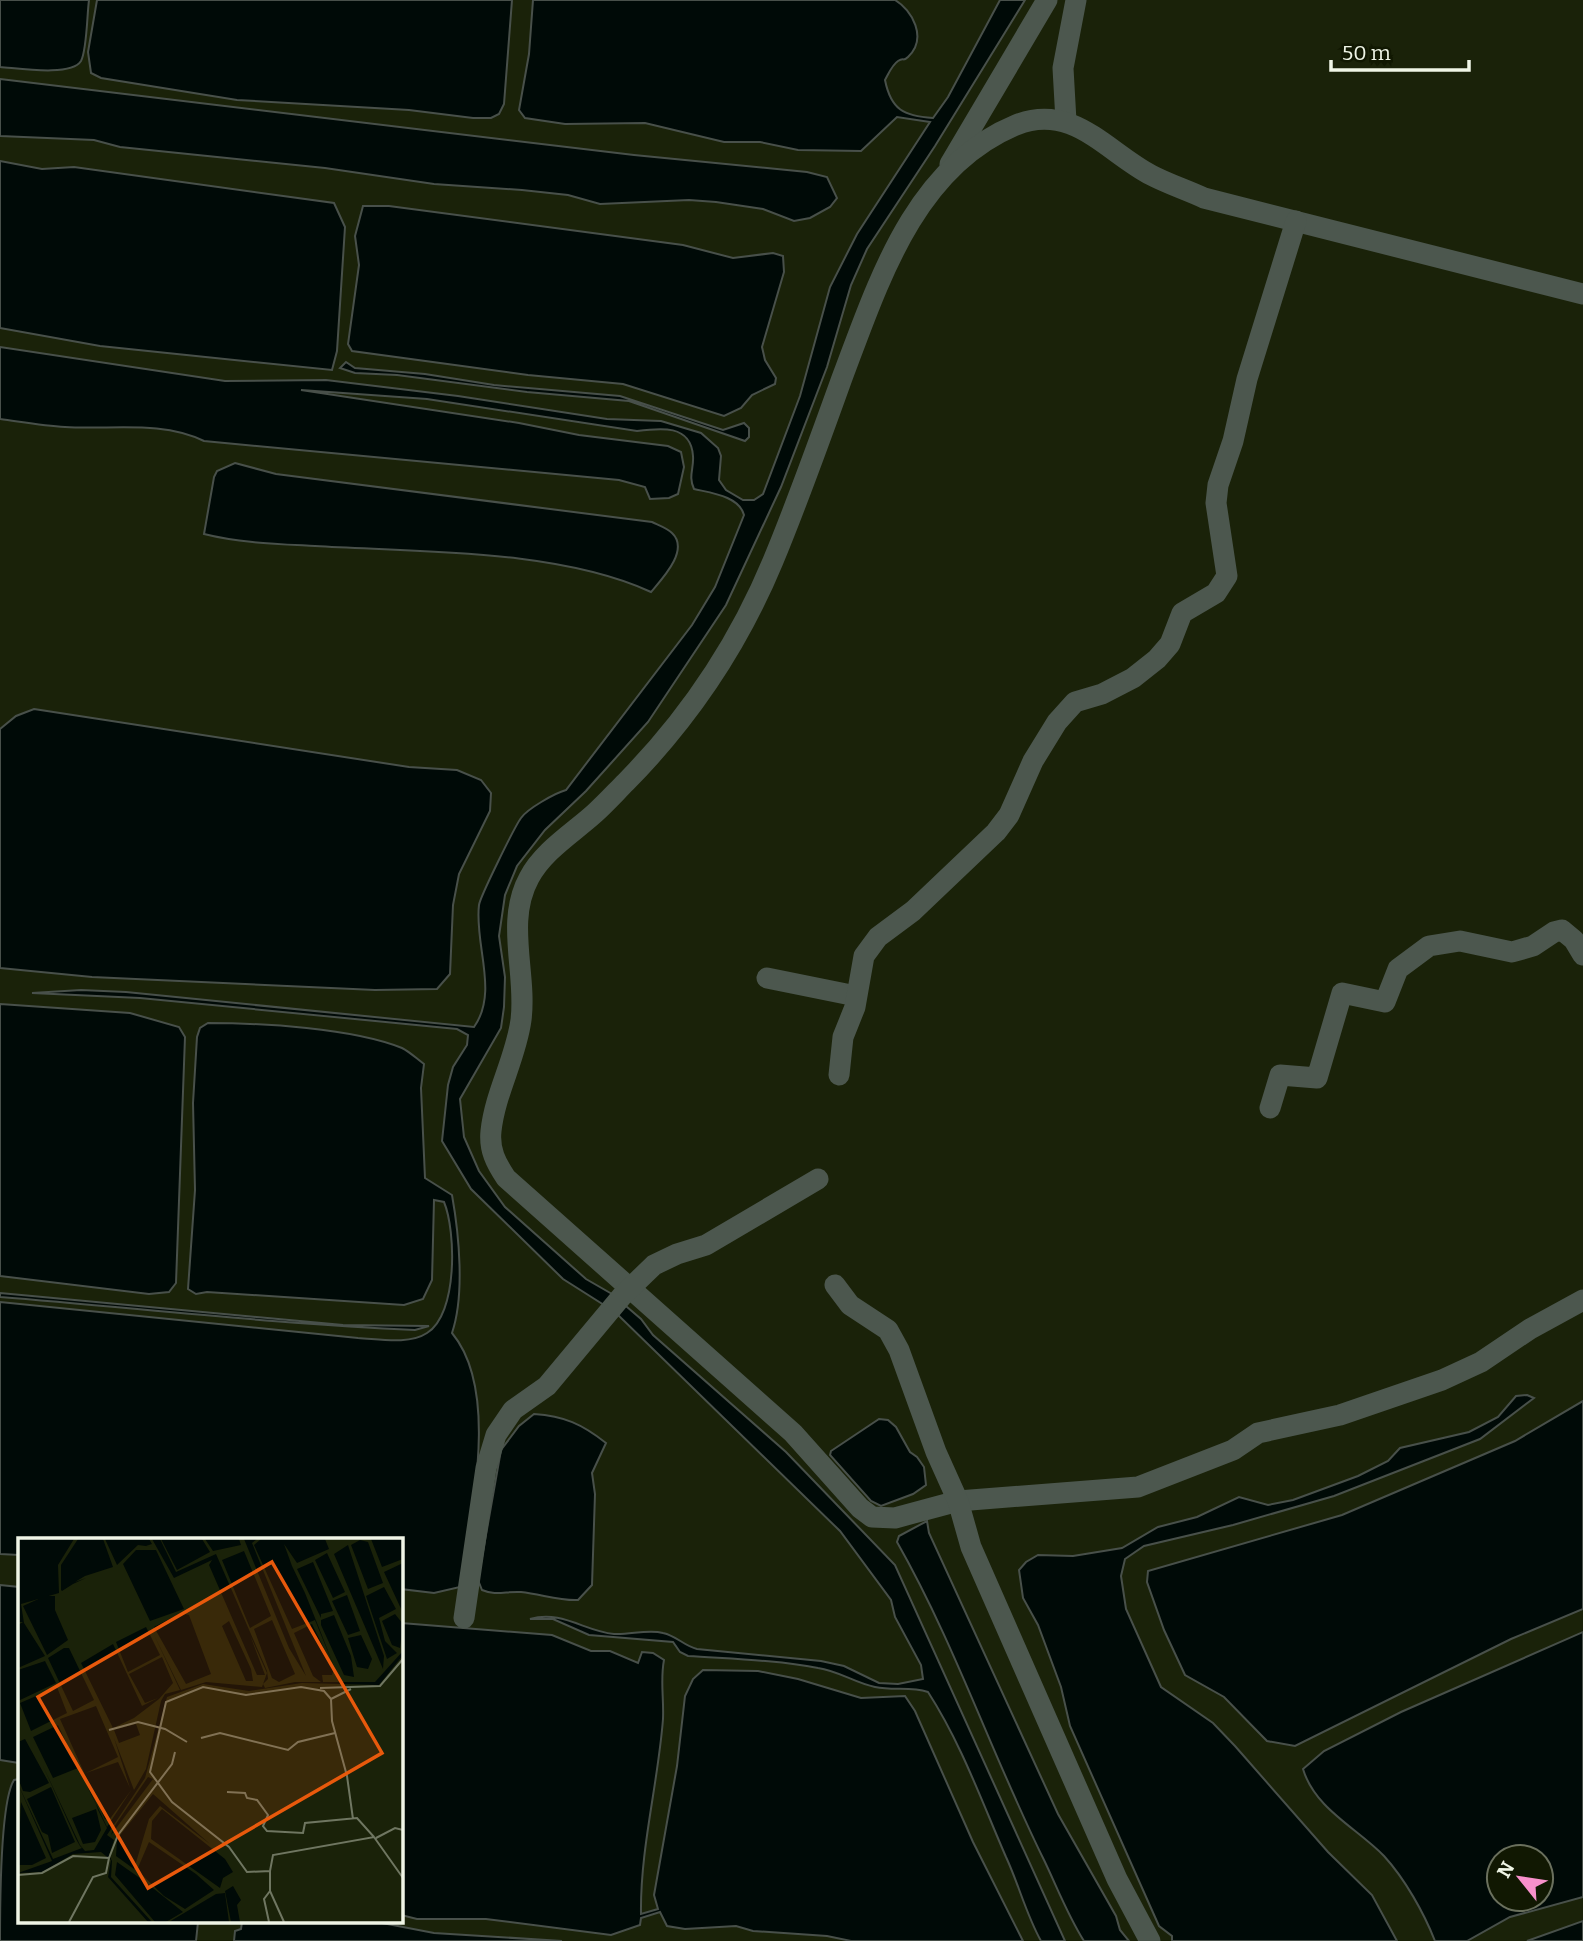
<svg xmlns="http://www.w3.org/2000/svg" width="1583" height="1941" font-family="Bitter,serif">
	<rect width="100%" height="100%" fill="#1a2209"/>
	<!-- water -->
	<g fill="#000a07" stroke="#48504a" stroke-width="2" fill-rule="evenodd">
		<path d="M0,0H89C87,14 87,50 81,61C71,77 17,68 0,67Z"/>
		<polygon points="97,0 512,0 504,104 499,114 491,118 473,118 409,110 237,100 101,78 91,73 88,52"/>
		<path d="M533,0H895C912,10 928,38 908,57C903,62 904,57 898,61C892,65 889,73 885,80C891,110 904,116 933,118L948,97L1000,0H1025L935,146L867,249L851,285L827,367L781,487L726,605L648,722L586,791L545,830L517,866L505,895L499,936L505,977L504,1007L501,1028L460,1099L464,1137L479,1171L505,1207L586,1279L612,1294L641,1319L653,1335L786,1452L895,1565L1065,1941H1041C1026,1914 1019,1885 1006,1857C982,1802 961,1743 928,1692C910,1686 894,1691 875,1687C855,1683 839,1671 818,1668C776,1660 731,1659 688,1656L680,1652L673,1642L589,1635L553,1619H530C562,1610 584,1631 614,1634C630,1635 648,1629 663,1633C677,1636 684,1646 697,1649L821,1661L844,1666L879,1683L898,1684L923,1679L921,1665L895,1617L891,1600L840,1531L615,1312L563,1279L471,1189L442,1141L448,1085L453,1067L467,1045L468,1035L457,1029L140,998L32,993L81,990L126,992L474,1027C499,992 474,944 479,905C480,897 515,826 521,818C527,809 555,793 566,790L692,625L715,587L744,515C739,496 711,493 694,489C688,476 694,469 693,456C691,424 660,428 637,431L427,399L301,390L519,423L579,435L668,446L681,452L684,467L678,494L669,498L650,499L645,487L619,480L204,441C162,420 110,430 65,427C43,426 22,422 0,419V347L225,381L326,380L458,396L607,419L661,421L701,433L718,448L721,456L719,480L726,490L743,500H754L763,494L800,396L830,287L857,234L930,122L897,117L861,151L798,150L760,142H724L645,123L565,124L525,118L519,110L529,54Z"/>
		<polygon points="0,79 634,155 807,172 827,177 837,198 830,207 810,218 794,221 763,209 716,202 689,200 600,204 568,195 522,190 434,184 325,168 120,147 94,140 0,136"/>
		<polygon points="0,161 42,169 74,167 334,203 345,227 337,351 332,370 100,346 0,328"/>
		<polygon points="363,206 389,206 683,245 733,258 773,253 783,256 784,272 762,347 765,360 776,378 775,384 752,395 741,408 724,416 623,384 528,375 352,351 348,344 359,265 355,236"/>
		<polygon points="346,362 355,368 425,374 494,385 620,396 723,430 744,423 749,428 749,437 745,441 629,401 527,392 397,375 355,373 340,368"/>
		<path d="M235,463L276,474L652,522C658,525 667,528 672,533C690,550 662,579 651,592C558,549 417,552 315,546C278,544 240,543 204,534L214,477L217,471Z"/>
		<polygon points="34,709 409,767 457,770 481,780 491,793 490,811 459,874 453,905 450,974 437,989 375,990 92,977 0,968 0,729 16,716"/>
		<polygon points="0,1004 130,1013 179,1027 185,1037 176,1283 169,1292 149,1294 0,1276"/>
		<path d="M208,1023C262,1023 352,1028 402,1048C410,1052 417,1059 424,1064L421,1088L425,1178L452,1195C459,1234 465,1295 452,1333C501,1392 470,1517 460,1587L434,1593L401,1589V1540H19V1555L0,1554V1302L358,1338C379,1339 409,1345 427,1333C458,1314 456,1231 444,1202L434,1200L432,1280L423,1299L404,1305L207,1292L196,1294L188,1289L195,1190L193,1103L197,1037L200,1028Z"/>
		<path d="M0,1293L343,1325L429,1326L415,1330C276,1324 138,1308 0,1297Z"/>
		<polygon points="1527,1395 1534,1398 1480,1439 1334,1496 1233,1525 1144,1546 1125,1559 1121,1576 1126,1609 1161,1687 1213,1723 1235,1746 1328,1852 1372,1895 1397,1941 1172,1941 1172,1936 1159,1926 1070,1726 1061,1687 1038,1625 1023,1598 1019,1570 1026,1562 1038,1555 1073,1556 1122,1548 1158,1527 1197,1517 1239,1497 1268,1505 1293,1500 1358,1476 1388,1461 1400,1448 1469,1432 1498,1417 1516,1396"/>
		<polygon points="1583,1401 1583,1609 1511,1639 1295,1746 1267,1741 1224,1697 1185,1675 1164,1630 1147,1582 1148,1571 1342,1515 1515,1441"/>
		<path d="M534,1414C564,1416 582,1424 606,1443L592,1473L595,1494L592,1585L578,1600C559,1601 541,1594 521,1592C506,1591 496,1596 482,1590L478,1580L501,1450L519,1426Z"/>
		<polygon points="879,1419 888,1420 896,1427 910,1452 917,1457 924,1467 926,1485 913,1494 881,1506 871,1501 830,1455 831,1451"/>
		<path d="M927,1521L929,1533L1058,1814L1116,1916L1120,1930L1129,1941H1084C1068,1916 1057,1887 1044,1860C992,1755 955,1644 897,1542L899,1536Z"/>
		<polygon points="0,1585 19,1587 19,1763 0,1760"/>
		<path d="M401,1623L552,1635L591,1651H610L638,1663L642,1652L653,1653L664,1660C660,1680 664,1698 663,1719C658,1784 640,1849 641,1914L658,1909L654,1895L677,1766L685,1696L693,1679L703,1670L758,1671L798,1679L861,1698L905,1696L915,1711L973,1842L1023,1941H851L827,1936L753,1931L736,1926L685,1929L667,1926L660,1912L641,1918L640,1925L611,1935L486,1919H417L401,1915Z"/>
		<path d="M1583,1632V1897L1510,1917L1467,1941H1435C1424,1913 1405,1879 1384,1856C1357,1828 1315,1809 1303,1769L1324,1751L1401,1712ZM1499,1857H1541V1899H1499Z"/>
		<path d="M19,1779V1922H198L196,1941H0C0,1910 0,1802 14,1780Z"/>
		<polygon points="1583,1921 1583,1941 1527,1941"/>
		<polygon points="242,1922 377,1922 434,1933 562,1941 234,1941 235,1931 241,1929"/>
	</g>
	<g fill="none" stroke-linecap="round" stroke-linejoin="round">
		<!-- minor -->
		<g stroke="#4c574e" stroke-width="21">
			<polyline points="1066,121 1063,68 1076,0"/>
			<polyline points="950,164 1047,0"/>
			<path d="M1583,294L1204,198C1187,190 1168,184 1151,175C1107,152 1072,102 1016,125C914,167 878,283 842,378C820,439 798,501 773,561C739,643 688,719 626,782C616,792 606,803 595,813C573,833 543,851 529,878C505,922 527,973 521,1020C516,1058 495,1093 491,1131C489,1150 496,1163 506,1178L793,1433L860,1508L872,1517L895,1518L958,1501L1138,1487L1233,1450L1258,1433L1340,1415L1442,1380L1481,1362L1530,1329L1583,1300"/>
			<polyline points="767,978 856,996"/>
			<polyline points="839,1075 843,1037 855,1007 864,956 878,937 913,911 996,832 1009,815 1033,761 1057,722 1075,702 1102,694 1133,678 1157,659 1170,644 1182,613 1216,593 1227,576 1216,503 1218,485 1233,441 1247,379 1296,221"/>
			<polyline points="1270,1108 1280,1075 1317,1078 1342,993 1385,1002 1398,969 1429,946 1460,941 1512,952 1533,946 1554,932 1562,930 1574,940 1583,955"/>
			<polyline points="835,1285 850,1305 888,1330 899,1350 936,1452 958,1501 971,1547 1117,1879 1150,1941"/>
			<polyline points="464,1618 486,1468 496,1435 513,1410 547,1386 622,1296 654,1265 677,1254 706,1245 818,1179"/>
		</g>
	</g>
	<!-- overview -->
	<g transform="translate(18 1538)">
		<rect width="385" height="385" fill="#1a2209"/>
		<path d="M0,1H56L40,27L41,55L3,66L6,85L27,118L0,130V87L5,84H0ZM60,1H85L95,29L67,38L57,44L68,40L55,46L44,53L43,52V27ZM87,1H131L134,6L128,8L135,9L120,7L99,27ZM134,1H142L158,34L198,16L249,133L250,141L245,146L247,150L277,144H303L295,138L276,95L294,86L316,131L314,137H304L305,144H357L385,113V117L361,147L284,145L231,153L185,146L149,159L127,240L89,297L96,302L91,317L94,323L93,339L134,384H130L90,339L93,322L83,314L55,316L24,334L0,335L34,323L0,246L35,321L64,310L62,308L58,301L25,228L62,307L67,313L76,312L89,290L80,272L78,266L71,252L66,240L61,232L65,238L89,289L114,251L91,282L87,281L42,181L78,168L100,219L68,235L100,224L112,250L96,200L116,252L128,231L143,163L147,156L162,152L136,97L163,152L188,144L244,149L249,135L232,97L247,137H239L191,27L194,22L156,40ZM143,1H184L192,14L159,32ZM187,1H221L223,7L195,13ZM226,1H239L234,5L288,138L271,110ZM243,1H307L311,11L279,25L266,6L274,28L287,55L303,95L317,131L297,82L274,91L236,7ZM353,1H385V21L364,29ZM342,2L350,4L365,45L350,51L333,7ZM330,7L366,118L365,131L316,16ZM118,12H138L166,71L132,83L105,26ZM226,13L253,78L232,90L204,22ZM309,15L327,54L315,60L297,22ZM295,24L315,73L303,76V80L279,31ZM385,25V75L366,34ZM366,49L378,71L361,80L367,103L379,115L369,121L348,58ZM329,57L342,93L330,97L314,63ZM27,58H37V72L50,102L29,117L5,68ZM163,75L171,77L193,136L168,146L136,89ZM377,76L385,86L382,110L374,107L364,83ZM316,77L333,118L336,139L326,137L303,87V82ZM254,82L277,136L261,144L254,140L236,91ZM211,83L233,131L235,143H228L204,88ZM128,89L142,117L110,134L98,104ZM343,97L354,121L350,131L339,129L330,100ZM95,106L124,168L140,160L127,165L111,136L144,119L155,145L141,161L116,180L95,190L63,125ZM46,110H51L76,162L55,173L30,120ZM27,123L38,145L0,163V132ZM39,149L49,175L13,193L2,165ZM118,186L122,197L101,205L96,192ZM40,187L60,230L35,240L15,199ZM7,201L31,245L12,254L5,253L0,240V204ZM130,239L135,241L93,297L96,289ZM33,249L57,304L34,315L30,297L24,294L9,261ZM135,256L192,306L142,268L131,281L116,331L98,318L99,301ZM3,264L28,320L14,327H0ZM78,271L83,292L77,304L65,306L54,280ZM144,271L207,321L215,334L205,340L202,350L133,301L134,283ZM131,304L178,336L196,352L167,371L146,358L119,332ZM99,324L126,343L165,374L148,384H137L97,337ZM215,348L223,362L219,367L222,384H213L207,353ZM207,355L211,384H151L198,356Z" fill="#000a07"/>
		<path fill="none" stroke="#6f7661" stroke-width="2" d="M302,150L362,148L385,121M313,161L333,151M91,192L120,184L147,191L169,204M183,200L202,195L270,212L280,204L317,195M209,254L227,255L229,260L239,262L250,277L245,288L249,293L285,295L287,285L339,280L356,299M335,281L329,238L314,183L313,161L306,153L283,149L228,157L185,149L148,164L132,234L154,264L211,309L229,334L252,333L255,317L356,299L385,340M358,300L377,290L385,292M91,320L100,297L154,226L157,214M252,333V353L266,384M0,337L24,335L55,318L91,320L88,335L75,339L51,384M251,384L246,361L252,353"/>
		<path fill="#e8590c" fill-opacity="0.15" stroke="#e8590c" stroke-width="3.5" d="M254,24L364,215L130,350L20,159Z"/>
		<rect width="385" height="385" fill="none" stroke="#eff5e6" stroke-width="3.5"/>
	</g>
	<!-- north arrow -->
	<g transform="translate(1520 1878) rotate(300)"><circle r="33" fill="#111802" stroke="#6a705d" stroke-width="2"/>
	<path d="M0-5L12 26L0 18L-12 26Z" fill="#f890cb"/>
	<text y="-10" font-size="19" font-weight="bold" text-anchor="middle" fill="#eff5e6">N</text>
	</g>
	<!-- scale -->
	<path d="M1331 60v10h138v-10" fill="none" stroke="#eff5e6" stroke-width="3.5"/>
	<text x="1342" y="60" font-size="21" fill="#eff5e6" stroke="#111802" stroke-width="5" paint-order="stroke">50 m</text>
</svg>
